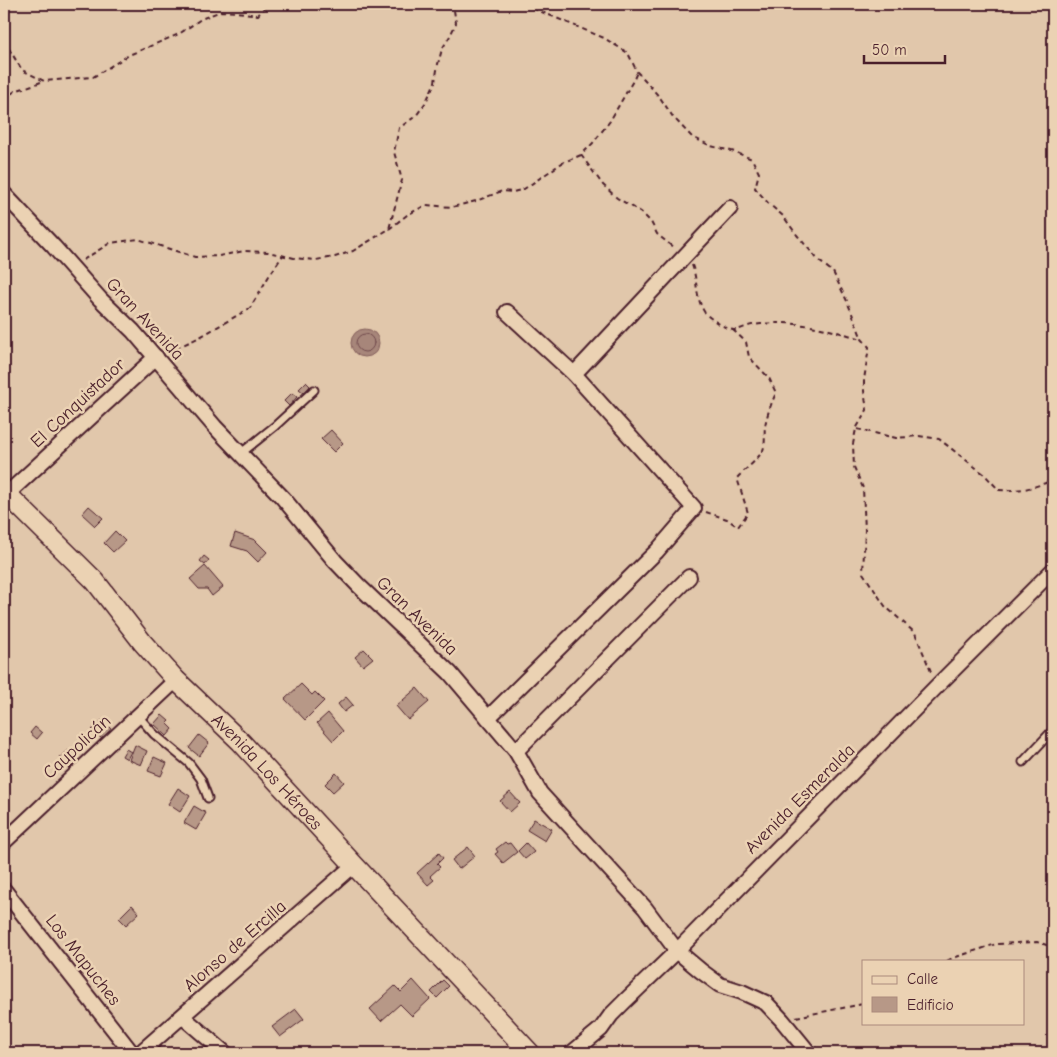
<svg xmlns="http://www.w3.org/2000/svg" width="1057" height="1057" font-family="'Comic Neue',sans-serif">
	<rect width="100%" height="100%" fill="#e1c7ab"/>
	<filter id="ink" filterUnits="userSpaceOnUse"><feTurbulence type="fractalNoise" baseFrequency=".02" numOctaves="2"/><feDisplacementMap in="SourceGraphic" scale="10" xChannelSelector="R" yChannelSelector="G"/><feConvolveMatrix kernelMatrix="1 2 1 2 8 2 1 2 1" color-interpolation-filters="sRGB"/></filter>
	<g filter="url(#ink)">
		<!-- water -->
		<circle fill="#a7867a" stroke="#825d5a" cx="365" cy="343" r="14"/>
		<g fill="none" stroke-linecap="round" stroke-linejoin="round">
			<!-- shore -->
			<circle stroke="#6f484b" stroke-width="1" cx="365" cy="343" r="9"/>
		</g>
		<!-- building -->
		<g fill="#b79887" stroke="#4a1f2b">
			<polygon points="306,382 310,386 304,393 299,389"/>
			<polygon points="292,393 297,397 289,406 284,401"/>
			<polygon points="331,430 343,443 334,452 321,439"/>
			<polygon points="89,506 103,518 95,526 82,514"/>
			<polygon points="115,531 125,541 113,552 104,543"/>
			<polygon points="235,533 255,540 267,552 258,562 247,551 231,546"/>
			<polygon points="204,556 209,560 205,565 200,561"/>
			<polygon points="205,566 223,587 212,596 207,589 199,589 190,579"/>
			<polygon points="364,649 373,658 363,666 355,657"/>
			<polygon points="301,684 312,695 315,692 324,701 305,720 285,699"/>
			<polygon points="417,688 429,702 408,720 396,706"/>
			<polygon points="346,697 353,705 344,712 338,704"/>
			<polygon points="328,713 343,731 333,741 317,723"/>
			<polygon points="162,715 169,721 167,723 173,729 167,736 154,724"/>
			<polygon points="102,720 112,730 102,739 92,730"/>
			<polygon points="35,727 42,733 37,739 30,733"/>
			<polygon points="199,735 209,743 199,756 189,748"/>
			<polygon points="135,745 147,751 141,765 129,760"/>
			<polygon points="126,749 131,752 127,759 122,756"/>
			<polygon points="69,750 78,760 69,768 60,758"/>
			<polygon points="154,757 167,763 161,776 148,771"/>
			<polygon points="336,773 344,782 333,792 325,784"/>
			<polygon points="178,788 190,796 180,812 168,804"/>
			<polygon points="510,792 520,803 510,812 500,801"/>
			<polygon points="194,806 206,813 196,830 184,823"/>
			<polygon points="534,819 552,829 545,841 527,830"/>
			<polygon points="505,842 507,844 510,843 517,852 503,863 495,854 498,852 496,849"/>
			<polygon points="526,843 534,852 525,859 518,851"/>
			<polygon points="468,847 475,856 459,869 452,860"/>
			<polygon points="439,853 443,858 437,864 440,867 430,876 434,880 428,885 417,873"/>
			<polygon points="132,905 139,913 126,925 119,918"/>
			<polygon points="413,980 430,999 412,1016 400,1004 381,1021 370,1009 395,986 401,992"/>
			<polygon points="443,980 449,986 437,998 431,992"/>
			<polygon points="296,1009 304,1019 280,1037 272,1027"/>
		</g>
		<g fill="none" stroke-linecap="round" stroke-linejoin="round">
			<!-- lane casing -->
			<g stroke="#4a1f2b" stroke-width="11">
				<g id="lane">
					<polyline points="240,454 275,426 314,390"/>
					<polyline points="138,716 154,734 189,763 201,779 208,798"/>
					<polyline points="1023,762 1053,730"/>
				</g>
			</g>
			<!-- street casing -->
			<g stroke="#4a1f2b" stroke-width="18">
				<g id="street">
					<polyline points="4,194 54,247 100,299 133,331 215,427 283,498 335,561 359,586 404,629 450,673 516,751 540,793 645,908 677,951 701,971 720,985 742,992 766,1003 782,1020 809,1053"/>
					<polyline points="574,374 730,208"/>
					<polyline points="4,498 7,494 156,357"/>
					<polyline points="488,718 657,551 694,508 574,374 507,312"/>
					<polyline points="516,751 689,577"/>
					<polyline points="4,842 176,680"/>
					<polyline points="4,890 132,1053"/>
					<polyline points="183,1017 225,1053"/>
					<polyline points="140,1053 354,865"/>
					<polyline points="572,1053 601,1029 611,1015 625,1001 677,951 941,682 1053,570"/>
				</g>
			</g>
			<!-- secondary casing -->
			<g stroke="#4a1f2b" stroke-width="22">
				<g id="secondary">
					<path id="s1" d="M4,493L7,494L95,581L143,643L176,680L241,742L354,865L530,1053"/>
				</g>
			</g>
			<!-- path -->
			<g stroke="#4a1f2b" stroke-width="2" stroke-dasharray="5 4" stroke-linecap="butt">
				<polyline points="8,4 6,44 22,70 44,81 93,77 129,55 179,34 201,19 221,11 237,12 258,15 268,4"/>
				<polyline points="515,4 530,7 604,38 628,53 637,72 644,79 661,99 673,117 692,137 711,146 735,152 752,159 759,173 755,188 768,203 783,216 797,235 819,261 833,272 847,301 862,339 869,347 864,380 864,391 867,410 856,429 853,444 854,467 863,488 865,530 863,573 885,606 915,633 932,674"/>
				<polyline points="4,99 15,91 44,81"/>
				<polyline points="581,155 603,185 617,198 641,212 651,222 657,234 674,248"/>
				<polyline points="389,229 407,215 426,205 452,207 476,201 502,191 513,192 524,189 562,163 581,155 593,143 610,121 634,79 637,72"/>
				<polyline points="83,260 110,243 138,239 195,257 219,256 244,251 268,252 294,258 316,260 335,257 353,251 389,229 402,180 394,152 399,128 416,116 426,102 435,82 438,64 442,49 450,36 456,23 453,4"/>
				<path d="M692,265C698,281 695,298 705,313C709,318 727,330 734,330C740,330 746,326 752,325C761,324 771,323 779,323C807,323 835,331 862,339"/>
				<polyline points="168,352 200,337 250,308 269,276 283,255"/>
				<path d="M857,429L896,438L919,436L939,439L984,474L999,490C1022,491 1033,488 1053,480"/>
				<path d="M706,512L727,519L738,527L748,513L737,478C745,469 758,460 763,450C766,443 764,434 765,426C767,415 771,404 776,393L769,378L749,357L746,342L733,330"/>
				<polyline points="947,961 953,958 996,944 1037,942 1053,947"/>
				<polyline points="796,1017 863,1004"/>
			</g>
			<!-- lane -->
			<use href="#lane" stroke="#ebd2b3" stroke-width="7"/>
			<!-- street -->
			<use href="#street" stroke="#ebd2b3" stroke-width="14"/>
			<!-- secondary -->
			<use href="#secondary" stroke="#ebd2b3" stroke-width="19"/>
		</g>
	</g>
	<g text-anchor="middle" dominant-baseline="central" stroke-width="5" stroke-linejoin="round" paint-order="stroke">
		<!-- street labels -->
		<g font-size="18" fill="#4a1f2b" stroke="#ebd2b3">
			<text transform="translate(145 319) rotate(47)">Gran Avenida</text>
			<text transform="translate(78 403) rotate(-43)">El Conquistador</text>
			<text transform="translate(417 616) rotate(44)">Gran Avenida</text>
			<text transform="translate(77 747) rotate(-43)">Caupolicán</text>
			<text stroke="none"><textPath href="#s1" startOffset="384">Avenida Los Héroes</textPath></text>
			<text transform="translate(800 799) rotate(-45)">Avenida Esmeralda</text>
			<text transform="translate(235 946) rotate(-41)">Alonso de Ercilla</text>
			<text transform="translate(83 960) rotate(52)">Los Mapuches</text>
		</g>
	</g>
	<!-- margin -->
	<rect width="1057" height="1057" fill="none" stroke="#ebd2b3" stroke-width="20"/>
	<rect x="10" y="10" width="1037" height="1037" fill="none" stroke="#4a1f2b" stroke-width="2" filter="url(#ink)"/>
	<!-- legend -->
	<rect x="862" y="960" width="162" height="65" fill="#ebd2b3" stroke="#ab8a7d"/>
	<rect x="872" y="976" width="25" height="8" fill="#ebd2b3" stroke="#ab8a7d"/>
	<text x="907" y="984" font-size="15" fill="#4a1f2b">Calle</text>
	<rect x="872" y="997" width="25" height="15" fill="#b79887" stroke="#ab8a7d"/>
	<text x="907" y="1010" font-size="15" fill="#4a1f2b">Edificio</text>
	<!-- scale -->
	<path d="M864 55v8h81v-8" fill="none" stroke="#4a1f2b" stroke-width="2.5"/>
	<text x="872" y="55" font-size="15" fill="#4a1f2b" stroke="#ebd2b3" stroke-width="4" paint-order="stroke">50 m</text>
</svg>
